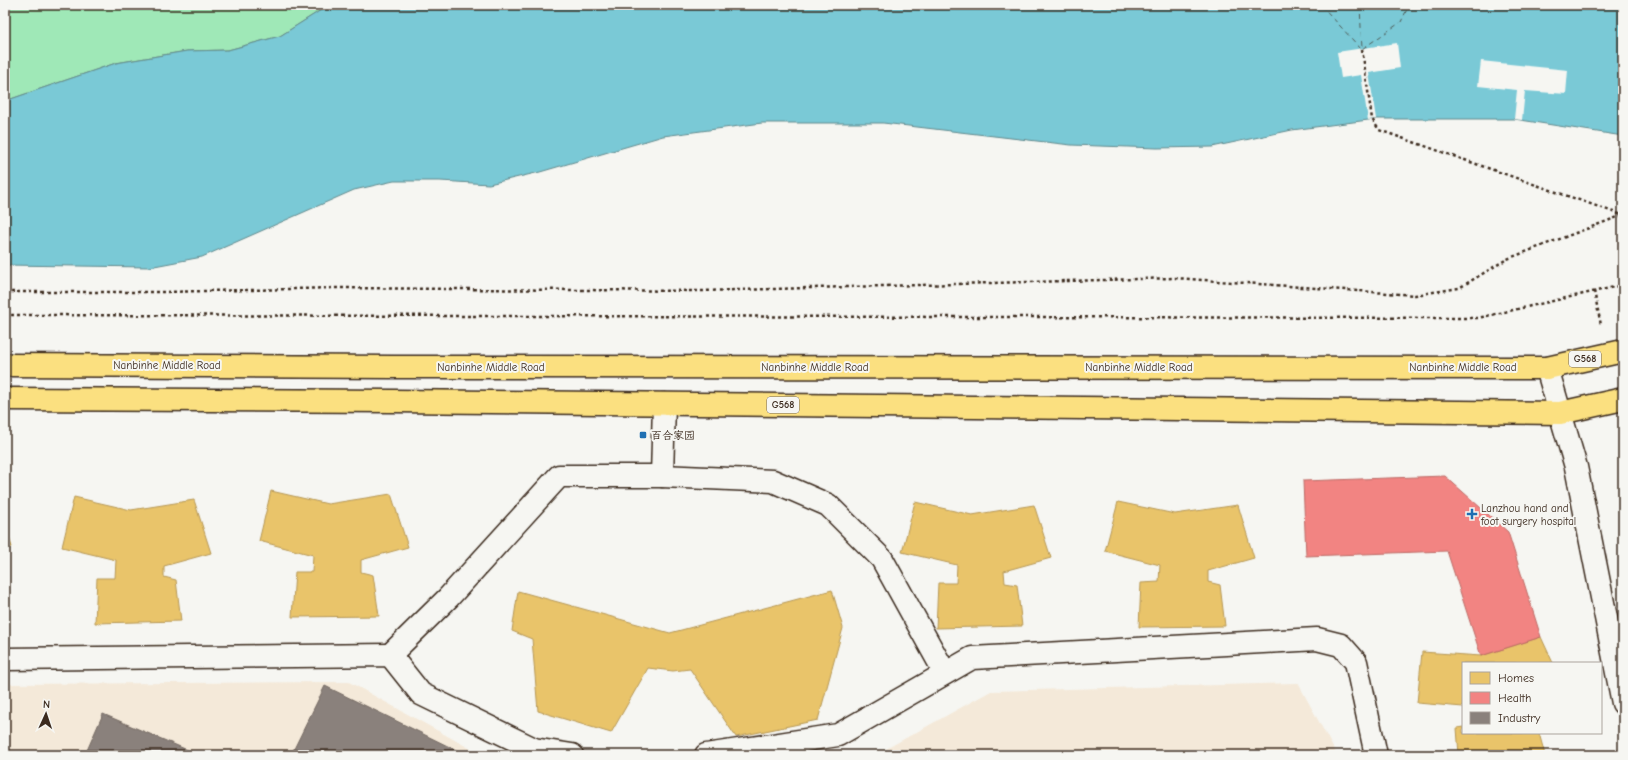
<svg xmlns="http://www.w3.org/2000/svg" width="1628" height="760" font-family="'Comic Neue','LXGW WenKai TC',sans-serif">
	<rect width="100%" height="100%" fill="#f6f6f2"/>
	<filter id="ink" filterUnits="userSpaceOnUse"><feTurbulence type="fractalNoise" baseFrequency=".025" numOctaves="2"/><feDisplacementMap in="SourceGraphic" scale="8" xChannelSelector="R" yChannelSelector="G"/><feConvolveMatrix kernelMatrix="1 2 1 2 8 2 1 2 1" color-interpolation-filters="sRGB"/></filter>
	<g filter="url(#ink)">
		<!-- built -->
		<g fill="#f4e9d9">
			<polygon points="349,682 482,755 5,755 5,684"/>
			<polygon points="1298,683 1337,755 875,755 991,691"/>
		</g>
		<!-- green -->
		<polygon fill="#9fe8b7" stroke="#6d896a" points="5,5 329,5 280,36 228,50 187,51 116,63 5,101"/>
		<!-- water -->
		<polygon fill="#7ac9d6" stroke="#61898c" points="329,5 1623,5 1623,136 1514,119 1376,119 1292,130 1212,147 1157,148 1071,145 883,123 762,123 663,136 540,172 489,184 440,181 394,181 354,190 202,257 149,267 5,265 5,101 116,63 187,51 228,50 280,36"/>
		<!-- pier -->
		<g fill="#f6f6f2">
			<polygon points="1397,43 1400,68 1369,73 1376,119 1368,120 1361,75 1341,78 1337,52"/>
			<polygon points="1481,61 1568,70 1566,94 1525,91 1522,120 1514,119 1517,90 1478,86"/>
		</g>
		<!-- homes -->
		<g fill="#e9c46a" stroke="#b59653">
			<polygon points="271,491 328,504 391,494 408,547 361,560 361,572 373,575 379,616 292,617 295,572 312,572 313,555 259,541"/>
			<polygon points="74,497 131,510 194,500 211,553 164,566 164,577 176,580 181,621 95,623 97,578 115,578 116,560 62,547"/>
			<polygon points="915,502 972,515 1034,505 1051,558 1004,571 1005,583 1017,585 1022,626 936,628 938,583 956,583 957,565 902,552"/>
			<polygon points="1118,502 1175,514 1238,505 1254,558 1208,571 1208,582 1220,585 1225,626 1139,627 1141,583 1159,582 1160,565 1105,551"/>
			<polygon points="5,525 12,547 5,549"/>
			<polygon points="832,590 843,628 818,720 736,737 690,669 673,671 648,668 611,733 538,711 532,639 512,631 518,591 670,633"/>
			<polygon points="1541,637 1553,663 1463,663 1463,707 1417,703 1422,652 1481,656"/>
			<polygon points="1463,727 1463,733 1539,733 1545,755 1459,755 1457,728"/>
		</g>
		<!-- health -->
		<polygon fill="#f28482" stroke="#bb6964" points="1445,476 1508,532 1541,637 1481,656 1447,551 1306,556 1303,481"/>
		<!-- industry -->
		<g fill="#8a817c" stroke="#726760">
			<polygon points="325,686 466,755 291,755"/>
			<polygon points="103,714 199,755 85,755"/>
		</g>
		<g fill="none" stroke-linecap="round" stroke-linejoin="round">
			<!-- ferry -->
			<g stroke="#4e5a55" stroke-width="1" stroke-dasharray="5 4" stroke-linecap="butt">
				<polyline points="1321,5 1361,49"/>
				<polyline points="1360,5 1362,49 1401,22 1409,5"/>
			</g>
			<!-- street casing -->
			<g stroke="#3b2a1e" stroke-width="25">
				<g id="street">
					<polyline points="662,476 664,404"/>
					<polyline points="390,655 448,598 559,476 662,476 773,481 828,505 882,559 945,673"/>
					<polyline points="5,659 390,655 421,694 534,749 572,755"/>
					<polyline points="706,755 838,735 972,658 1317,639 1341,645 1356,662 1376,755"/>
				</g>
			</g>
			<!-- secondary casing -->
			<g stroke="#3b2a1e" stroke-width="25">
				<polyline id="secondary" points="1547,368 1576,467 1623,703"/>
			</g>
			<!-- highway casing -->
			<g stroke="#3b2a1e" stroke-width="25">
				<g id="highway">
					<polyline points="5,365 394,367 1547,368 1623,351"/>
					<polyline points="5,399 394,401 1560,413 1623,399"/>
				</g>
			</g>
			<!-- path -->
			<g stroke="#3b2a1e" stroke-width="2.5" stroke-dasharray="3 3" stroke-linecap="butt">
				<polyline points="1362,49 1372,119 1379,130 1622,215 1623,217"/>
				<polyline points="1594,291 1601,325"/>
				<polyline points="5,292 163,292 335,288 701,291 1175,278 1415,295 1459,288 1507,259 1623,215"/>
				<polyline points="5,315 1478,318 1623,285"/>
			</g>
			<!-- street -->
			<use href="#street" stroke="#f6f6f2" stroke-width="22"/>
			<!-- secondary -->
			<use href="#secondary" stroke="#f6f6f2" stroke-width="22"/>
			<!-- highway -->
			<use href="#highway" stroke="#fbe080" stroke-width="22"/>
		</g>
	</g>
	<!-- markers -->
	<g fill="#1f6fb2" stroke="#f6f6f2" stroke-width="1.5">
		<rect x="639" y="431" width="8" height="8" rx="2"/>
		<path d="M1470 508h4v4h4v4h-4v4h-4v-4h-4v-4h4z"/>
	</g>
	<g text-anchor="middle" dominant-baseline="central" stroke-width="4" stroke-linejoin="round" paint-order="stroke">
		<!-- shield labels -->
		<g fill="#f6f6f2" stroke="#73675e" stroke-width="1">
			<rect x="1569" y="351" width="32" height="16" rx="3"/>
			<rect x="767" y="397" width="32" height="16" rx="3"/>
		</g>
		<g font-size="10" font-weight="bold" fill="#3b2a1e">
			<text x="1585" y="359">G568</text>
			<text x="783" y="405">G568</text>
		</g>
		<!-- street labels -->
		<g font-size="11" fill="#3b2a1e" stroke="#f6f6f2">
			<text x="167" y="365">Nanbinhe Middle Road</text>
			<text x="491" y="367">Nanbinhe Middle Road</text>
			<text x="815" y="367">Nanbinhe Middle Road</text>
			<text x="1139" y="367">Nanbinhe Middle Road</text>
			<text x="1463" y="367">Nanbinhe Middle Road</text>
		</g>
		<!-- poi labels -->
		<g font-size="11" fill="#3b2a1e" stroke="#f6f6f2" text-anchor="start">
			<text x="651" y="435">百合家园</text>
			<text x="1481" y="508">Lanzhou hand and<tspan x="1481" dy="13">foot surgery hospital</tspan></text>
		</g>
	</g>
	<!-- margin -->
	<rect width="1628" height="760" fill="none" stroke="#f6f6f2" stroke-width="20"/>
	<rect x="10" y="10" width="1608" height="740" fill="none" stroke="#3b2a1e" stroke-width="1.5" filter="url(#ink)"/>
	<!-- legend -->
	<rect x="1462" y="662" width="140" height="72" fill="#f6f6f2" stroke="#aba49d"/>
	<rect x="1470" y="672" width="20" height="12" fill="#e9c46a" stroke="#aba49d"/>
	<text x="1498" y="682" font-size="12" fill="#3b2a1e">Homes</text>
	<rect x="1470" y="692" width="20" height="12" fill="#f28482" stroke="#aba49d"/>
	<text x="1498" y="702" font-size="12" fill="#3b2a1e">Health</text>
	<rect x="1470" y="712" width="20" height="12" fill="#8a817c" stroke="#aba49d"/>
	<text x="1498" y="722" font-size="12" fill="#3b2a1e">Industry</text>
	<!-- north arrow -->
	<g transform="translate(46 714) rotate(3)" stroke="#f6f6f2" stroke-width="3" paint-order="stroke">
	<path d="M0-3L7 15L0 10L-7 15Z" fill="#3b2a1e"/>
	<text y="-6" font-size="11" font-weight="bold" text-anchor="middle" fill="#3b2a1e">N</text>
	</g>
</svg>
